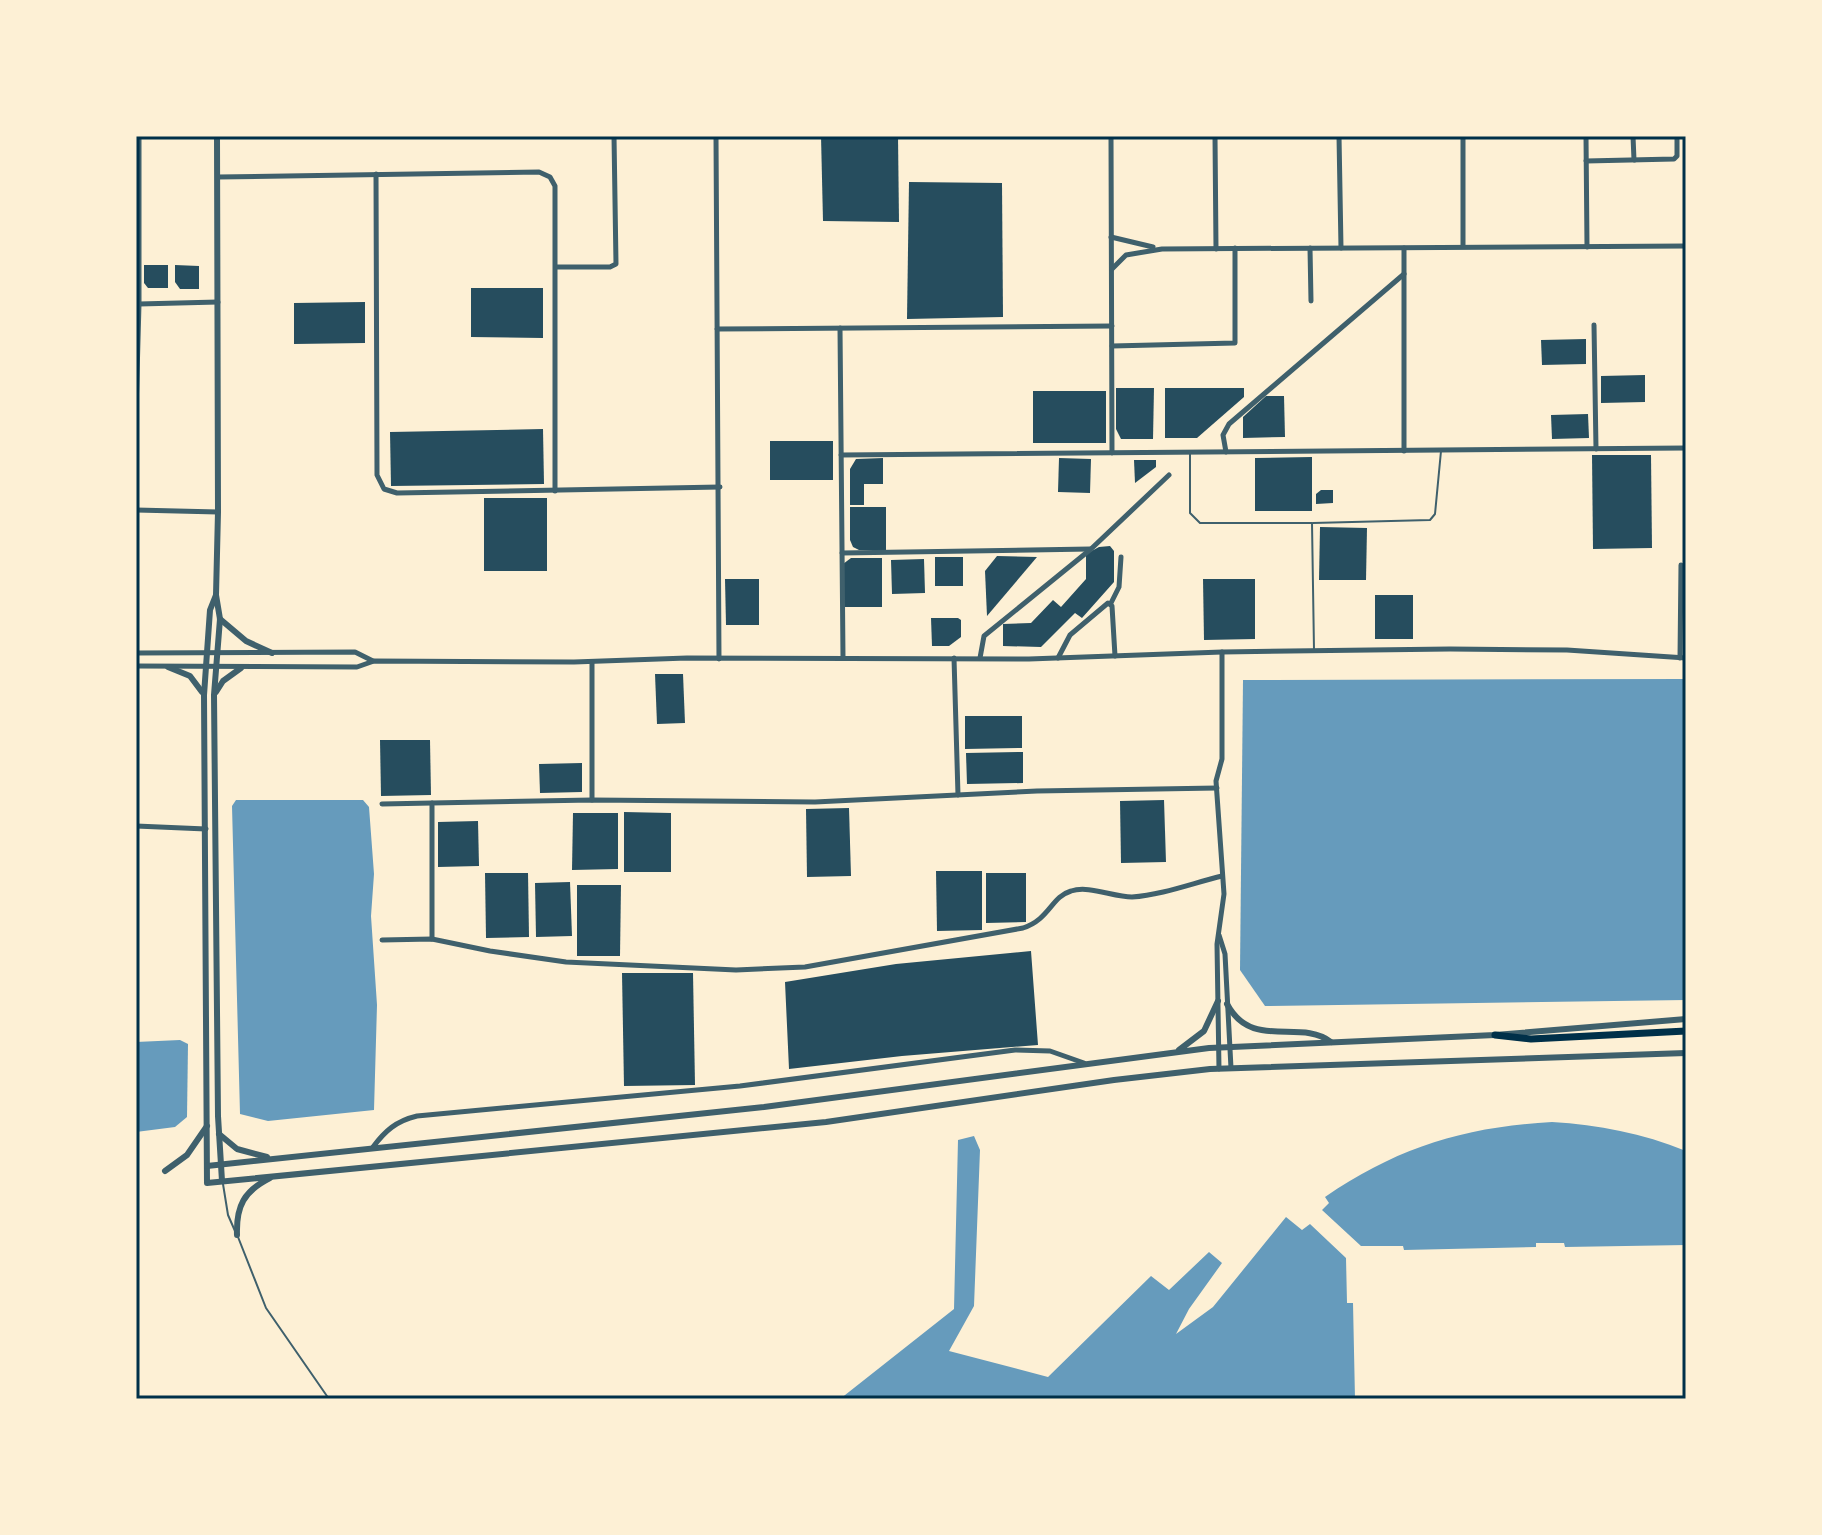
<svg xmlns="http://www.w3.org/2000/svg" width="1822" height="1535" font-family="'Roboto Condensed',sans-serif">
	<rect width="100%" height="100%" fill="#fdf0d5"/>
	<!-- water -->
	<g fill="#669bbc">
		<polygon points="1686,679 1686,1000 1265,1006 1240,970 1243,680"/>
		<polygon points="236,800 363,800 369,807 374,874 371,916 377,1005 374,1110 268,1121 240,1114 232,806"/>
		<polygon points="180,1040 188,1044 187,1117 175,1127 136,1132 136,1042"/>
		<path d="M1552,1122C1599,1125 1642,1133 1686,1151V1245L1565,1247L1564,1243H1536V1247L1404,1250L1403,1246H1361L1322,1210L1329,1203L1325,1197C1398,1147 1464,1127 1552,1122Z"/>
		<polygon points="974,1136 980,1150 974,1306 949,1351 1048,1377 1151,1276 1169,1290 1209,1252 1222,1263 1189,1309 1176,1334 1213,1307 1286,1217 1302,1230 1310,1224 1346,1258 1347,1303 1353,1303 1355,1399 840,1399 954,1309 958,1140"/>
	</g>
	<!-- building -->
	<g fill="#264d5e">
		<polygon points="821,136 898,136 899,222 823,221"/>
		<polygon points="909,182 1002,183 1003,317 907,319"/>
		<polygon points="144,265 168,265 168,288 148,288 144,283"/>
		<polygon points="175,265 199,266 199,289 180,289 175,282"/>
		<polygon points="471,288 543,288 543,338 471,337"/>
		<polygon points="365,302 365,343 294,344 294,303"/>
		<polygon points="1586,339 1586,364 1542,365 1541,340"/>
		<polygon points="1645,375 1645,402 1601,403 1601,376"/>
		<polygon points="1116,388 1154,388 1153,439 1121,439 1116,429"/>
		<polygon points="1165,388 1244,388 1244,397 1197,438 1165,438"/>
		<rect x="1033" y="391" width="73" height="52"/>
		<polygon points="1266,396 1284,396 1285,437 1243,438 1243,417"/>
		<polygon points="1588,414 1589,438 1552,439 1551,415"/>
		<polygon points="543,429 544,484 391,486 390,432"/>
		<rect x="770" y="441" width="63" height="39"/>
		<polygon points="1592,455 1651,455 1652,548 1593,549"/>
		<polygon points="1312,457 1312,511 1255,511 1255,458"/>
		<polygon points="883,458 883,484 864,484 864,505 850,505 850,469 856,459"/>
		<polygon points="1059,458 1091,459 1090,493 1058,492"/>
		<polygon points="1134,460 1156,460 1156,467 1135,483"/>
		<polygon points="1321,490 1333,490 1333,503 1316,504 1316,494"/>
		<rect x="484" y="498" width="63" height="73"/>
		<polygon points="850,507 886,507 886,550 859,550 853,547 850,540"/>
		<polygon points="1320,527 1367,528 1366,580 1319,580"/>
		<polygon points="1110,546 1114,551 1114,582 1082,618 1075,613 1041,647 1003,646 1003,624 1031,623 1053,600 1061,607 1086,579 1086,554 1099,547"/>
		<polygon points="997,556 1037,557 987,616 985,571"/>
		<rect x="935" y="557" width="28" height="29"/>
		<polygon points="851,558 882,558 882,607 844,607 843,564"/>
		<polygon points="924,559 925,593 892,594 891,560"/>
		<polygon points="725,579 759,579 759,625 726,625"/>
		<polygon points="1203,579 1255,579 1255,639 1204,640"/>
		<rect x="1375" y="595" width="38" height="44"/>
		<polygon points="931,618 958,618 961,620 961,637 949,646 932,646"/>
		<polygon points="655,674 683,674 685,723 657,724"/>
		<polygon points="965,716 1022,716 1022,748 965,749"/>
		<polygon points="380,740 430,740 431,795 381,796"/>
		<polygon points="1023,752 1023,783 967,784 966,753"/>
		<polygon points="582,763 582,792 540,793 539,764"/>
		<polygon points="1164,800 1166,862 1121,863 1120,801"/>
		<polygon points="849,808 851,876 807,877 806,809"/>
		<polygon points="624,812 671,813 671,872 624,872"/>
		<polygon points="573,813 618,813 618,869 572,870"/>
		<polygon points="478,821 479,866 438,867 438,822"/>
		<polygon points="936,871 982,871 982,930 937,931"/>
		<polygon points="485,873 528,873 529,937 486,938"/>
		<polygon points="986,873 1026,873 1026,922 986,923"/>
		<polygon points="570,882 572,936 536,937 535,883"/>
		<polygon points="577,885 621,885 620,956 577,956"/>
		<polygon points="1031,951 1038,1045 902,1056 789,1069 785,982 896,964"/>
		<polygon points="622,973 693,973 695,1085 624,1086"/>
	</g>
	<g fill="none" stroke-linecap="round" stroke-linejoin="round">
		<!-- service -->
		<g stroke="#3f606c" stroke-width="2">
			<polyline points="1190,452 1190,513 1200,523 1312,523 1314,650"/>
			<polyline points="1313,523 1430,520 1435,514 1441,451"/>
			<polyline points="223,1184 228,1215 235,1231"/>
			<polyline points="238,1237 266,1308 329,1399"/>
		</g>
		<!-- minor -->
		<g stroke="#3f606c" stroke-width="5">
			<polyline points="716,136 719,659"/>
			<polyline points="1111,136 1112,453"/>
			<polyline points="1215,136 1216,249"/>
			<polyline points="1339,136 1341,248"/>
			<polyline points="1463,136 1463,246"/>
			<polyline points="1586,136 1587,247"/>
			<polyline points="1633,136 1634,160"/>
			<polyline points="1586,161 1674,159 1677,156 1677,136"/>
			<polyline points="376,174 377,475 384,489 397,493 720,487"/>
			<polyline points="218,177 539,172 550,177 555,186 555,491"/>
			<polyline points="1111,237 1153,247"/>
			<polyline points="1310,248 1311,301"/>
			<polyline points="557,267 610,267 616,264 614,136"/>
			<polyline points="1112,269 1126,255 1162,249 1686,246"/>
			<polyline points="139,304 218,302"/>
			<polyline points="1594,325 1596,449"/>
			<polyline points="840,328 843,657"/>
			<polyline points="717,329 1112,326"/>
			<polyline points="1112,346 1235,343 1235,248"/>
			<polyline points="136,412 139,304 139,136"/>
			<polyline points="1404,451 1404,248"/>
			<polyline points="1226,452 1223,435 1229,424 1404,274"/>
			<polyline points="841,455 1686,448"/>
			<polyline points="136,510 218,512"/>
			<polyline points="842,553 1090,549"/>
			<polyline points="1111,603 1119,587 1121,557"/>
			<polyline points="136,653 355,652 373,661"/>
			<polyline points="954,658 958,795"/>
			<polyline points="980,658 984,636 1091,549 1169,475"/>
			<polyline points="1058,658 1070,635 1108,603 1112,606 1115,656"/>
			<polyline points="1680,658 1681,565"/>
			<polyline points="136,666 357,667 374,661 574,662 687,658 1029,659 1222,652 1450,649 1567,650 1686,658"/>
			<polyline points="592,800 592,662"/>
			<polyline points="382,804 432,803"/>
			<polyline points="136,826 206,829"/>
			<polyline points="1219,935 1225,954 1231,1068"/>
			<polyline points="432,939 432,803 592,800 815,802 1037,791 1217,788"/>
			<path d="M382,940L432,939L490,951L566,962L736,970L805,967L1023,928C1050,919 1051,897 1071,891C1089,885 1113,897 1132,897C1162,895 1193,883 1222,876"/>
			<polyline points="1219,1069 1217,944 1224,894 1216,781 1222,759 1222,652"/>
			<path d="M373,1147C385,1131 396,1121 417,1116L740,1086L1015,1050L1050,1051L1084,1063"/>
		</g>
		<!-- tertiary -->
		<g stroke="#3f606c" stroke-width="6">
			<polyline points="217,136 218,512 216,595 210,610 204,695 207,1183 826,1122 1114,1080 1210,1069 1686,1053"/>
			<polyline points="216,595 220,619 214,695 218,1116 222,1181"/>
			<polyline points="220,619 246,641 272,653"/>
			<polyline points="168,667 190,676 202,692"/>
			<polyline points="216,692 223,681 241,668"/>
			<path d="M1227,1004C1252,1051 1300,1018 1331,1042"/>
			<polyline points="1179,1050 1204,1031 1218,1001"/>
			<polyline points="219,1134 237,1149 267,1157"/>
			<polyline points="207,1166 764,1107 1209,1048 1495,1035 1686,1019"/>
			<polyline points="165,1171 187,1155 207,1126"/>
			<path d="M237,1235C236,1206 244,1191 270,1178"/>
		</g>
		<!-- primary -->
		<polyline stroke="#003049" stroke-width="7" points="1495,1035 1531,1039 1686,1031"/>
	</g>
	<!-- border -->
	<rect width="1822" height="1535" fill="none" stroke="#fdf0d5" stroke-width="276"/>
	<rect x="138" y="138" width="1546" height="1259" fill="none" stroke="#003049" stroke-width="3"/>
</svg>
